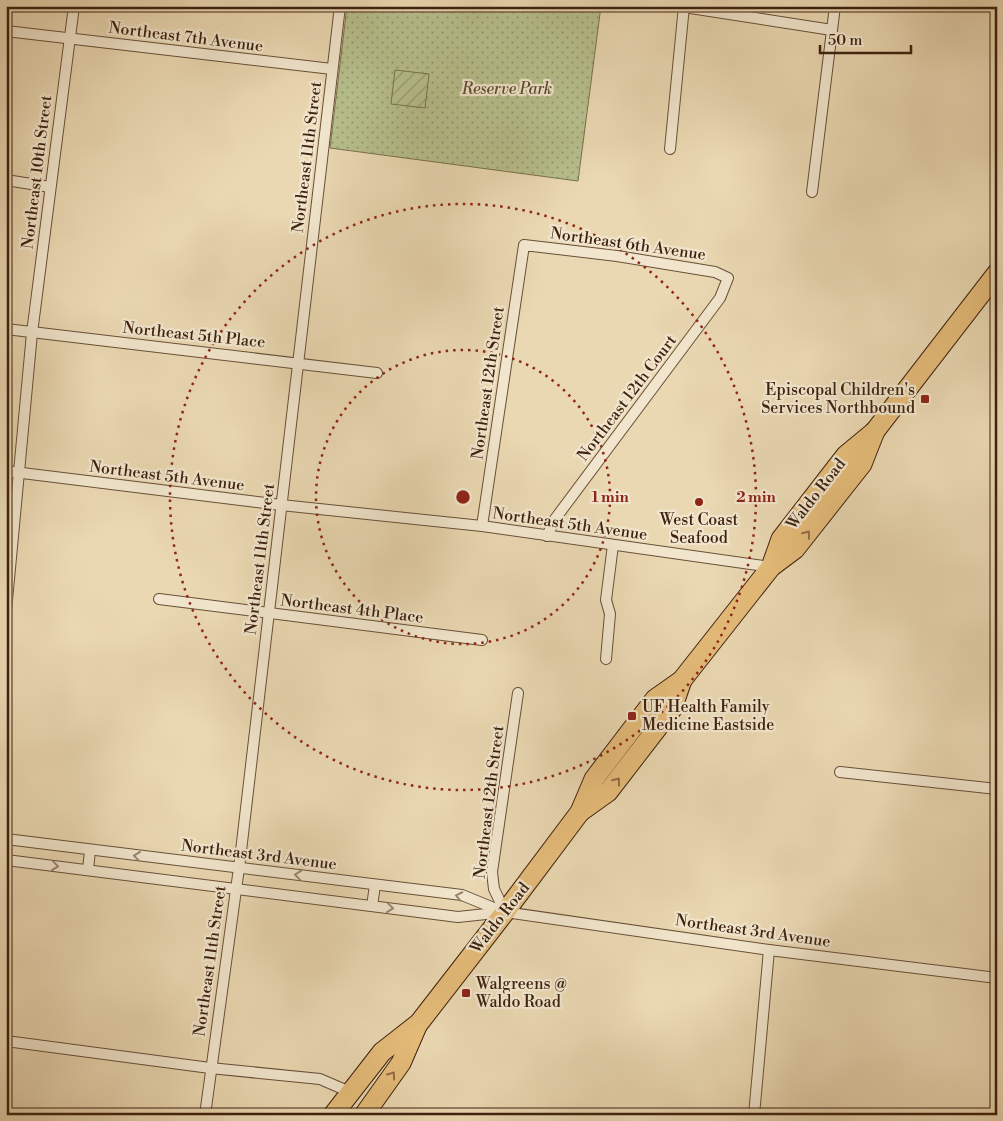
<svg xmlns="http://www.w3.org/2000/svg" width="1003" height="1121" font-family="'Libre Bodoni',serif">
	<defs>
		<pattern id="park-dots" width="8" height="8" patternUnits="userSpaceOnUse" patternTransform="scale(1.25)"><rect width="8" height="8" fill="#b6bf8c"/><path d="M2 2h.1M6 6h.1" fill="none" stroke="#959b71" stroke-width="1.8" stroke-linecap="round"/></pattern>
		<pattern id="garden-furrows" width="10" height="10" patternUnits="userSpaceOnUse" patternTransform="scale(1.25)"><rect width="10" height="10" fill="#b6bf8c"/><path d="M-1 1l2-2M0 10L10 0M9 11l2-2" fill="none" stroke="#959b71"/></pattern>
	</defs>
	<rect width="100%" height="100%" fill="#ead8b2"/>
	<filter id="stains"><feTurbulence type="fractalNoise" baseFrequency=".004" numOctaves="4"/><feColorMatrix values="0 0 0 0 .2 0 0 0 0 .09 0 0 0 0 .02 0 0 0 .5 -.17"/></filter>
	<radialGradient id="worn" r=".72"><stop offset=".6" stop-color="#630" stop-opacity="0"/><stop offset="1" stop-color="#630" stop-opacity=".3"/></radialGradient>
	<!-- park -->
	<polygon fill="url(#park-dots)" stroke="#7a704e" points="347,6 601,6 578,181 330,148"/>
	<!-- garden -->
	<polygon fill="url(#garden-furrows)" stroke="#7a704e" points="395,70 429,74 425,108 391,104"/>
	<g fill="none" stroke-linecap="round" stroke-linejoin="round">
		<!-- street casing -->
		<g stroke="#694f38" stroke-width="12">
			<g id="street">
				<polyline points="684,7 832,30"/>
				<polyline points="6,31 332,69"/>
				<polyline points="670,149 684,6"/>
				<polyline points="6,180 50,187"/>
				<polyline points="812,192 835,6"/>
				<polyline points="6,329 377,373"/>
				<polyline points="6,471 281,505 482,526 771,567"/>
				<polyline points="482,526 524,245 617,256 715,272 728,278 720,298 555,519 547,536"/>
				<polyline points="159,599 482,640"/>
				<polyline points="6,611 32,333 74,6"/>
				<polyline points="606,659 610,614 606,600 613,545"/>
				<polyline points="840,772 997,789"/>
				<polyline points="6,839 462,895 501,911"/>
				<polyline points="6,860 458,917 505,912 769,950 997,978"/>
				<polyline points="88,870 90,850"/>
				<polyline points="372,906 375,885"/>
				<polyline points="505,912 494,889 492,872 518,693"/>
				<polyline points="6,1041 210,1068 320,1079 350,1092"/>
				<polyline points="205,1115 239,868 340,6"/>
				<polyline points="754,1115 769,950"/>
			</g>
		</g>
		<!-- highway casing -->
		<g stroke="#3e2110" stroke-width="21">
			<g id="highway">
				<polyline points="771,567 781,539 846,455 875,431 997,273"/>
				<polyline points="580,812 608,792 672,709 682,680"/>
				<polyline points="333,1115 382,1052 419,1023 505,912 580,812 594,779 655,699 682,680 771,567 795,549 862,464 875,431"/>
				<polyline points="364,1115 401,1063 417,1026"/>
			</g>
		</g>
		<!-- street -->
		<use href="#street" stroke="#f1e6cd" stroke-width="10"/>
		<!-- highway -->
		<use href="#highway" stroke="#e5bc79" stroke-width="19"/>
	</g>
	<!-- one-way arrows -->
	<defs><path id="oneway-chevron" d="M-2-3.5L2.5 0L-2 3.5" fill="none" stroke-width="1.6" stroke-linecap="round" stroke-linejoin="round" transform="scale(1.25)"/></defs>
	<g stroke="#926e44">
		<use href="#oneway-chevron" transform="translate(807 534) rotate(-52)"/>
		<use href="#oneway-chevron" transform="translate(617 781) rotate(-52)"/>
		<use href="#oneway-chevron" transform="translate(392 1075) rotate(-54)"/>
	</g>
	<g stroke="#98846e">
		<use href="#oneway-chevron" transform="translate(137 856) rotate(-173)"/>
		<use href="#oneway-chevron" transform="translate(55 866) rotate(7)"/>
		<use href="#oneway-chevron" transform="translate(298 875) rotate(-173)"/>
		<use href="#oneway-chevron" transform="translate(459 896) rotate(-168)"/>
		<use href="#oneway-chevron" transform="translate(390 908) rotate(7)"/>
	</g>
	<!-- distance rings -->
	<g fill="none" stroke="#8f2418" stroke-width="2.5" stroke-dasharray="2.5 5">
		<circle cx="463" cy="497" r="147"/>
		<circle cx="463" cy="497" r="293"/>
	</g>
	<!-- markers -->
	<g fill="#8f2418" stroke="#f1e6cd" stroke-width="2">
		<rect x="920" y="394" width="10" height="10" rx="2.5"/>
		<circle cx="699" cy="502" r="5"/>
		<rect x="627" y="711" width="10" height="10" rx="2.5"/>
		<rect x="461" y="988" width="10" height="10" rx="2.5"/>
	</g>
	<g text-anchor="middle" dominant-baseline="central" stroke-width="4.5" stroke-linejoin="round" paint-order="stroke">
		<!-- street labels -->
		<g font-size="16" fill="#3e2110" stroke="#f1e6cd">
			<text transform="translate(186 37) rotate(7)">Northeast 7th Avenue</text>
			<text transform="translate(307 157) rotate(-83)">Northeast 11th Street</text>
			<text transform="translate(37 172) rotate(-83)">Northeast 10th Street</text>
			<text transform="translate(628 244) rotate(8)">Northeast 6th Avenue</text>
			<text transform="translate(194 335) rotate(6)">Northeast 5th Place</text>
			<text transform="translate(488 383) rotate(-82)">Northeast 12th Street</text>
			<text transform="translate(627 398) rotate(-53)">Northeast 12th Court</text>
			<text transform="translate(167 476) rotate(7)">Northeast 5th Avenue</text>
			<text transform="translate(816 494) rotate(-52)">Waldo Road</text>
			<text transform="translate(570 524) rotate(8)">Northeast 5th Avenue</text>
			<text transform="translate(260 559) rotate(-83)">Northeast 11th Street</text>
			<text transform="translate(352 609) rotate(7)">Northeast 4th Place</text>
			<text transform="translate(489 802) rotate(-83)">Northeast 12th Street</text>
			<text transform="translate(259 855) rotate(7)">Northeast 3rd Avenue</text>
			<text transform="translate(500 918) rotate(-52)">Waldo Road</text>
			<text transform="translate(753 931) rotate(8)">Northeast 3rd Avenue</text>
			<text transform="translate(210 961) rotate(-82)">Northeast 11th Street</text>
		</g>
		<!-- park labels -->
		<g font-size="16" font-style="italic" fill="#5c482f" stroke="#f1e6cd">
			<text x="507" y="89">Reserve Park</text>
		</g>
		<!-- poi labels -->
		<g font-size="16" fill="#3e2110" stroke="#f1e6cd" text-anchor="start">
			<text x="915" y="390" text-anchor="end">Episcopal Children's<tspan x="915" dy="18">Services Northbound</tspan></text>
			<text x="699" y="520" text-anchor="middle">West Coast<tspan x="699" dy="18">Seafood</tspan></text>
			<text x="642" y="707">UF Health Family<tspan x="642" dy="18">Medicine Eastside</tspan></text>
			<text x="476" y="984">Walgreens @<tspan x="476" dy="18">Waldo Road</tspan></text>
		</g>
	</g>
	<circle cx="463" cy="497" r="8" fill="#8f2418" stroke="#f1e6cd" stroke-width="2.5"/>
	<g font-size="15" text-anchor="middle" font-weight="bold" fill="#8f2418" stroke="#f1e6cd" stroke-width="4.5" stroke-linejoin="round" paint-order="stroke">
		<text x="610" y="502">1 min</text>
		<text x="756" y="502">2 min</text>
	</g>
	<!-- margin -->
	<rect width="1003" height="1121" fill="none" stroke="#ead8b2" stroke-width="25"/>
	<rect x="8" y="8" width="988" height="1106" fill="none" stroke="#3e2110" stroke-width="2.5"/>
	<rect x="12" y="12" width="978" height="1096" fill="none" stroke="#3e2110"/>
	<!-- scale -->
	<path d="M820 45v8h91v-8" fill="none" stroke="#3e2110" stroke-width="2.5"/>
	<text x="828" y="45" font-size="15" fill="#3e2110" stroke="#f1e6cd" stroke-width="4" paint-order="stroke">50 m</text>
	<rect width="100%" height="100%" filter="url(#stains)"/>
	<rect width="100%" height="100%" fill="url(#worn)"/>
</svg>
